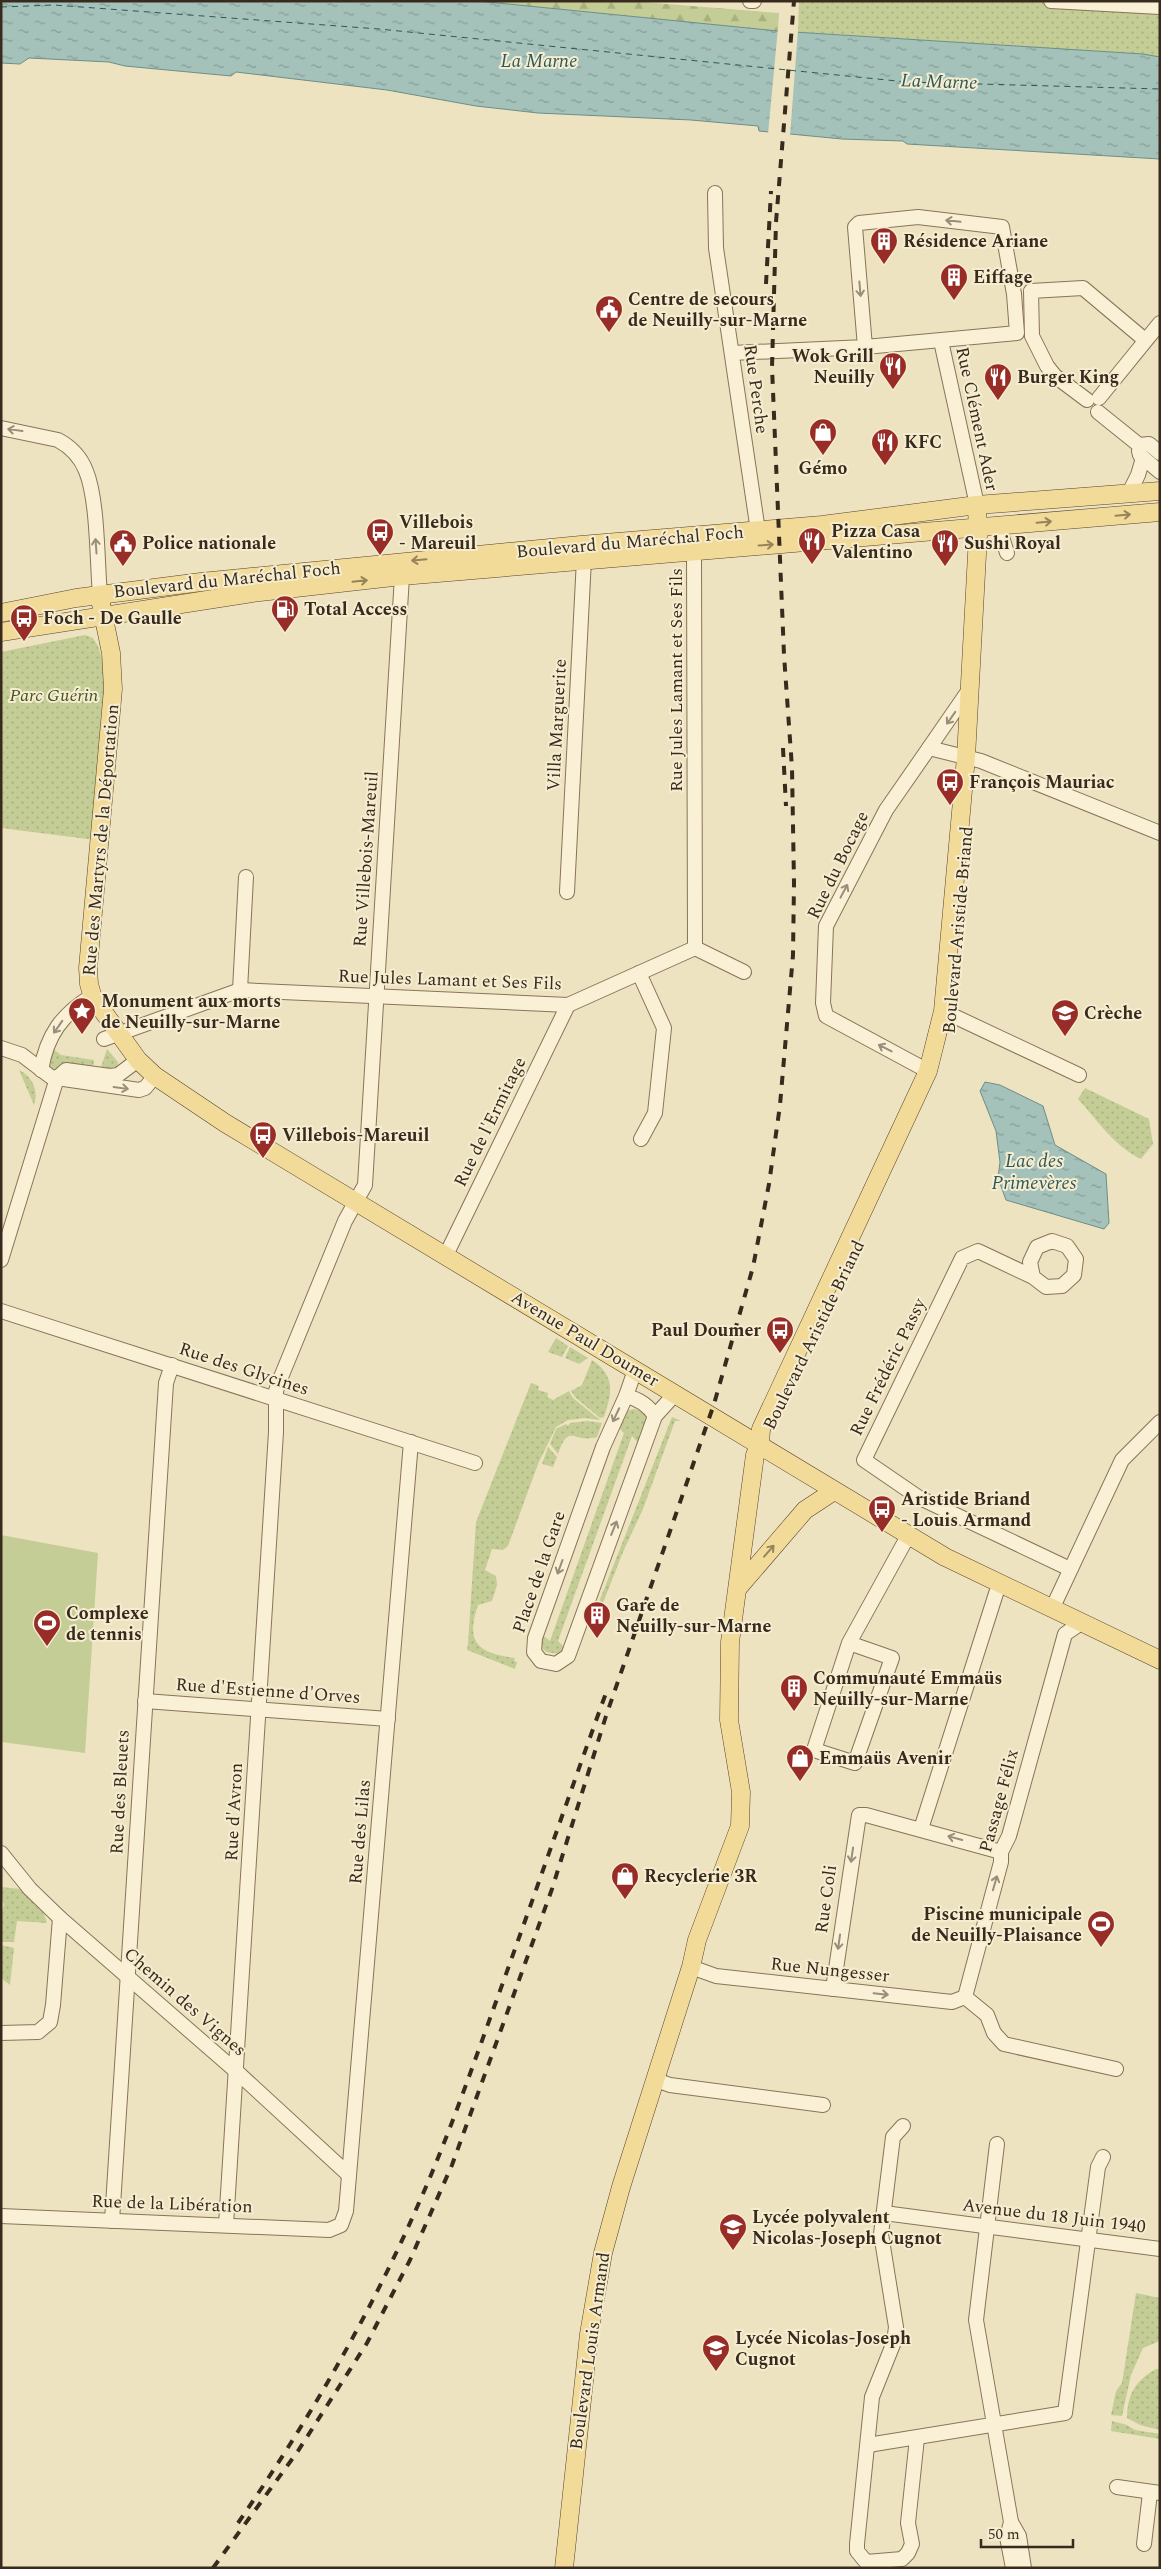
<svg xmlns="http://www.w3.org/2000/svg" width="1161" height="2569" font-family="Spectral,serif">
	<defs>
		<pattern id="green-dots" width="8" height="8" patternUnits="userSpaceOnUse" patternTransform="scale(1.25)"><rect width="8" height="8" fill="#c3cd95"/><path d="M2 2h.1M6 6h.1" fill="none" stroke="#a8b080" stroke-width="1.8" stroke-linecap="round"/></pattern>
		<pattern id="forest-firs" width="22" height="20" patternUnits="userSpaceOnUse" patternTransform="scale(1.25)"><rect width="22" height="20" fill="#c3cd95"/><path d="M5 1l3.5 6h-7zM16 11l3.5 6h-7z" fill="#a8b080"/></pattern>
		<pattern id="water-ripples" width="26" height="14" patternUnits="userSpaceOnUse" patternTransform="scale(1.25)"><rect width="26" height="14" fill="#a4c1ba"/><path d="M2 4q2-2 4 0t4 0M15 11q2-2 4 0t4 0" fill="none" stroke="#879d97"/></pattern>
	</defs>
	<rect width="100%" height="100%" fill="#eee3c1"/>
	<!-- green -->
	<g fill="url(#green-dots)">
		<polygon points="799,1 1160,1 1160,57 1143,54 798,32"/>
		<polygon points="85,635 93,638 98,646 107,674 95,840 1,828 1,652"/>
		<polygon points="52,1048 61,1055 94,1060 93,1069 55,1071 48,1068"/>
		<polygon points="107,1049 118,1062 117,1070 100,1070"/>
		<path d="M19,1070C32,1076 39,1091 34,1105Z"/>
		<path d="M1085,1088L1149,1119L1153,1144L1141,1159C1115,1147 1097,1120 1078,1099Z"/>
		<polygon points="556,1338 568,1346 562,1357 548,1352"/>
		<polygon points="570,1347 588,1358 579,1364 565,1358"/>
		<path d="M592,1360C616,1376 612,1394 604,1417L600,1418L576,1398L571,1391L582,1385Z"/>
		<path d="M531,1383L539,1386L538,1390L548,1393L547,1397L553,1400L569,1391L573,1398L600,1420L585,1418L568,1420L556,1427L538,1464L508,1546L503,1550L492,1549L485,1570L496,1576L497,1585L492,1601L478,1605C465,1643 478,1653 515,1658L514,1661L517,1662L515,1669L467,1650L468,1644L476,1522Z"/>
		<polygon points="634,1409 642,1411 647,1420 640,1445 632,1436 558,1641 566,1649 560,1654 546,1652 538,1644 540,1633 550,1641 624,1433 615,1424 626,1411"/>
		<polygon points="672,1417 681,1421 675,1421 643,1509 623,1552 603,1603 599,1602"/>
		<path d="M587,1421L602,1423L597,1437C574,1444 569,1421 558,1454L550,1444L556,1429L566,1424L568,1426L570,1423Z"/>
		<polygon points="548,1447 557,1457 553,1467 542,1464"/>
		<polygon points="1,1887 20,1889 44,1914 47,1923 17,1921 14,1942 1,1942 1,1916 4,1904 1,1899"/>
		<polygon points="1,1945 14,1948 10,1985 1,1978"/>
		<polygon points="1136,2293 1160,2298 1160,2341 1143,2348 1131,2375 1122,2416 1111,2415 1116,2391 1122,2383"/>
		<path d="M1156,2369H1160V2430L1140,2425L1127,2418C1127,2394 1136,2380 1156,2369Z"/>
		<polygon points="1112,2421 1127,2425 1135,2430 1160,2434 1160,2439 1111,2431"/>
	</g>
	<!-- forest -->
	<polygon fill="url(#forest-firs)" points="478,1 629,1 779,13 778,31"/>
	<!-- pitch -->
	<polygon fill="#c3cd95" points="1,1535 98,1553 85,1753 1,1742"/>
	<!-- water -->
	<g fill="url(#water-ripples)" stroke="#6b8f88">
		<polygon points="1,1 478,1 778,31 1143,54 1160,57 1160,159 907,144 903,141 842,139 759,131 758,126 691,120 538,113 476,106 387,90 236,72 231,76 125,66 109,62 29,58 20,64 1,63"/>
		<polygon points="985,1082 1000,1085 1043,1106 1055,1145 1106,1174 1109,1223 1104,1229 1006,1200 998,1178 1000,1162 996,1131 980,1091"/>
	</g>
	<!-- pier -->
	<polygon fill="#eee3c1" points="778,28 798,30 790,136 768,134"/>
	<g fill="none" stroke-linecap="round" stroke-linejoin="round">
		<!-- ferry -->
		<polyline stroke="#2c5857" stroke-width="1" stroke-dasharray="6 5" stroke-linecap="butt" points="1,7 54,5 379,29 907,82 1160,89"/>
		<!-- minor casing -->
		<g stroke="#887459" stroke-width="16">
			<g id="minor">
				<polyline points="750,1 754,1"/>
				<polyline points="1051,1 1160,7"/>
				<polyline points="715,193 716,248 758,531"/>
				<polyline points="941,341 977,505"/>
				<polyline points="732,353 865,347 1017,333 1014,294 1002,227 918,217 859,223 855,227 865,347"/>
				<polyline points="1099,398 1160,323"/>
				<polyline points="1087,400 1055,376 1047,366 1032,336 1031,291 1083,288 1145,340"/>
				<polyline points="1098,412 1139,445 1149,444 1160,453"/>
				<path d="M1,428L58,440C71,447 81,458 86,471C98,500 97,562 100,595"/>
				<polyline points="1139,451 1140,455 1160,472"/>
				<polyline points="1129,493 1138,475 1143,458"/>
				<polyline points="999,527 1007,553"/>
				<polyline points="929,748 969,690"/>
				<polyline points="567,892 584,559"/>
				<polyline points="695,948 744,972"/>
				<polyline points="639,973 664,1028 655,1113 641,1139"/>
				<polyline points="240,990 246,877"/>
				<polyline points="943,1011 1079,1075"/>
				<polyline points="104,1039 240,990 568,1005 695,948 694,551"/>
				<polyline points="1,1048 22,1055 51,1077 57,1078 139,1090 145,1088 155,1076"/>
				<path d="M41,1070C47,1035 62,1014 92,996"/>
				<polyline points="928,1071 826,1016 823,1003 826,926 886,810 929,748 981,761 1160,833"/>
				<polyline points="446,1255 568,1005"/>
				<polyline points="1,1260 57,1078 66,1070 110,1076 118,1075 138,1060"/>
				<polyline points="1033,1277 1030,1262 1037,1247 1052,1241 1067,1246 1076,1259 1074,1275 1062,1286 1046,1287 1033,1277 978,1251 962,1258 864,1460 918,1497 1070,1569"/>
				<polyline points="1,1311 475,1463"/>
				<polyline points="635,1370 626,1396 603,1447 535,1638 534,1652 541,1661 556,1664 568,1656 655,1416 675,1394"/>
				<path d="M626,1396C639,1399 648,1405 655,1416"/>
				<polyline points="1052,1609 1122,1460 1160,1422"/>
				<polyline points="849,1643 892,1658 855,1763 814,1750 849,1643 908,1536"/>
				<polyline points="145,1701 388,1719"/>
				<polyline points="921,1829 999,1584"/>
				<polyline points="1,1853 30,1889 60,1918 237,2072 349,2175"/>
				<polyline points="691,1967 716,1976 952,2002 965,1997"/>
				<polyline points="833,1989 859,1815 866,1815 1001,1852"/>
				<polyline points="965,1997 1001,1862 1001,1852 1009,1836 1065,1634 1081,1623"/>
				<polyline points="965,1997 987,2015 994,2033 1004,2044 1116,2069"/>
				<polyline points="1,2033 38,2032 50,2022 53,2005 60,1918"/>
				<polyline points="656,2080 670,2085 823,2105"/>
				<polyline points="903,2126 893,2137 881,2234 896,2327 894,2342 872,2397 857,2544 857,2551 866,2562 902,2559 908,2553 912,2544 908,2523 917,2438"/>
				<polyline points="997,2144 976,2320 1011,2522 1019,2536 1024,2568"/>
				<polyline points="884,2213 1160,2249"/>
				<polyline points="1,2216 329,2230 341,2225 346,2211 411,1442"/>
				<polyline points="112,2221 166,1383 172,1365"/>
				<polyline points="226,2225 276,1432 276,1391 279,1382 345,1221 365,1185 402,576"/>
				<polyline points="868,2445 1065,2413 1098,2167 1103,2157"/>
				<polyline points="1117,2487 1160,2493"/>
				<polyline points="1011,2522 1007,2537 1013,2568"/>
				<polyline points="1144,2544 1150,2493"/>
			</g>
		</g>
		<!-- major casing -->
		<g stroke="#56422d" stroke-width="19">
			<g id="major">
				<polyline points="1,613 76,598 201,582 581,545 822,525 977,505 1160,491"/>
				<polyline points="1,632 252,593 402,576 1160,512"/>
				<polyline points="92,996 138,1060 155,1076 225,1123 945,1557 1160,1660"/>
				<polyline points="95,1005 89,984 88,968 113,689 111,653 101,604"/>
				<polyline points="738,1588 805,1510 834,1491"/>
				<polyline points="564,2568 589,2334 603,2253 621,2187 691,1967 697,1940 740,1826 741,1792 729,1720 730,1642 755,1455 760,1444 761,1429 928,1071 943,1011 966,757 978,536 977,505"/>
			</g>
		</g>
		<!-- minor -->
		<use href="#minor" stroke="#f9f0d5" stroke-width="14"/>
		<!-- major -->
		<use href="#major" stroke="#f2db98" stroke-width="18"/>
		<!-- rail -->
		<g stroke="#382b1d" stroke-width="4" stroke-dasharray="9 9" stroke-linecap="butt">
			<polyline points="766,284 771,191"/>
			<polyline points="783,748 786,806"/>
			<path d="M238,2523C307,2423 369,2317 418,2205C448,2138 472,2068 497,1999C534,1897 569,1795 606,1693"/>
			<polyline points="213,2568 298,2451 367,2343 410,2260 452,2165 552,1889 606,1716 714,1404 753,1267 769,1184 780,1105 793,955 794,883 792,768 784,655 772,367 776,222 794,1"/>
		</g>
	</g>
	<!-- one-way arrows -->
	<defs><path id="oneway-shaft" d="M-6 0H5M1.5-3L5.5 0L1.5 3" fill="none" stroke-width="1.6" stroke-linecap="round" stroke-linejoin="round" transform="scale(1.25)"/></defs>
	<g stroke="#988e79">
		<use href="#oneway-shaft" transform="translate(953 221) rotate(-174)"/>
		<use href="#oneway-shaft" transform="translate(860 289) rotate(85)"/>
		<use href="#oneway-shaft" transform="translate(15 430) rotate(-172)"/>
		<use href="#oneway-shaft" transform="translate(96 546) rotate(-94)"/>
		<use href="#oneway-shaft" transform="translate(951 718) rotate(125)"/>
		<use href="#oneway-shaft" transform="translate(844 891) rotate(-62)"/>
		<use href="#oneway-shaft" transform="translate(58 1027) rotate(125)"/>
		<use href="#oneway-shaft" transform="translate(885 1048) rotate(-153)"/>
		<use href="#oneway-shaft" transform="translate(121 1088) rotate(8)"/>
		<use href="#oneway-shaft" transform="translate(616 1415) rotate(115)"/>
		<use href="#oneway-shaft" transform="translate(614 1528) rotate(-68)"/>
		<use href="#oneway-shaft" transform="translate(560 1567) rotate(110)"/>
		<use href="#oneway-shaft" transform="translate(955 1838) rotate(-165)"/>
		<use href="#oneway-shaft" transform="translate(852 1855) rotate(98)"/>
		<use href="#oneway-shaft" transform="translate(995 1883) rotate(-74)"/>
		<use href="#oneway-shaft" transform="translate(839 1942) rotate(98)"/>
		<use href="#oneway-shaft" transform="translate(881 1994) rotate(6)"/>
	</g>
	<g stroke="#95835a">
		<use href="#oneway-shaft" transform="translate(1123 515) rotate(-5)"/>
		<use href="#oneway-shaft" transform="translate(1044 522) rotate(-5)"/>
		<use href="#oneway-shaft" transform="translate(766 545) rotate(-4)"/>
		<use href="#oneway-shaft" transform="translate(419 560) rotate(175)"/>
		<use href="#oneway-shaft" transform="translate(360 581) rotate(-6)"/>
		<use href="#oneway-shaft" transform="translate(769 1551) rotate(-49)"/>
	</g>
	<!-- icons -->
	<defs>
		<g id="building-pin" transform="scale(1.4375)"><path d="M0 17L-7.5 6A9.5 9.5 0 1 1 7.5 6Z" fill="#982d28" stroke="#f6edd1"/><path d="M-4-6H4V6H1V3H-1V6H-4ZM-2.5-4.3h1.7v1.8h-1.7ZM.8-4.3h1.7v1.8H.8ZM-2.5-1h1.7V.8h-1.7ZM.8-1h1.7V.8H.8Z" fill="#fff"/></g>
		<g id="civic-pin" transform="scale(1.4375)"><path d="M0 17L-7.5 6A9.5 9.5 0 1 1 7.5 6Z" fill="#982d28" stroke="#f6edd1"/><path d="M-.6-6.5H3V-4.5H.6V-3L4-1V1h2V6H-6V1h2V-1L-.6-3ZM-1.2 2.5V6h2.4V2.5Z" fill="#fff"/></g>
		<g id="restaurant-pin" transform="scale(1.4375)"><path d="M0 17L-7.5 6A9.5 9.5 0 1 1 7.5 6Z" fill="#982d28" stroke="#f6edd1"/><path d="M-5-6h1v4h1v-4h1v4h1v-4h1v5L-1.5 .5V6h-2V.5L-5-1ZM5-6V6H3V1.5H1.5Q1.5-4 5-6Z" fill="#fff"/></g>
		<g id="shop-pin" transform="scale(1.4375)"><path d="M0 17L-7.5 6A9.5 9.5 0 1 1 7.5 6Z" fill="#982d28" stroke="#f6edd1"/><path d="M-5-2.5h2.3a2.7 3.5 0 0 1 5.4 0H5L5.5 6h-11ZM-1.5-2.5h3a1.5 2.3 0 0 0-3 0Z" fill="#fff"/></g>
		<g id="bus-pin" transform="scale(1.4375)"><path d="M0 17L-7.5 6A9.5 9.5 0 1 1 7.5 6Z" fill="#982d28" stroke="#f6edd1"/><path d="M-5-6H5V4H4V6H2V4H-2V6H-4V4H-5ZM-3.5-4V0h7V-4ZM-3.5 1.2v1.5H-2V1.2ZM2 1.2v1.5H3.5V1.2Z" fill="#fff"/></g>
		<g id="fuel-pin" transform="scale(1.4375)"><path d="M0 17L-7.5 6A9.5 9.5 0 1 1 7.5 6Z" fill="#982d28" stroke="#f6edd1"/><path d="M-5.5-6h7V0h2V4h1.3V-2.5L3-4.5l.8-.8L6-3V5H2.5V1h-1V6h-7ZM-4.2-4.7v3.2H.2V-4.7Z" fill="#fff"/></g>
		<g id="sight-pin" transform="scale(1.4375)"><path d="M0 17L-7.5 6A9.5 9.5 0 1 1 7.5 6Z" fill="#982d28" stroke="#f6edd1"/><path d="M0-6L1.8-2.2L6-1.7L2.9 1.2L3.7 5.4L0 3.3L-3.7 5.4L-2.9 1.2L-6-1.7L-1.8-2.2Z" fill="#fff"/></g>
		<g id="school-pin" transform="scale(1.4375)"><path d="M0 17L-7.5 6A9.5 9.5 0 1 1 7.5 6Z" fill="#982d28" stroke="#f6edd1"/><path d="M0-5L7-2L0 1L-7-2ZM-4 1L0 2.5L4 1V4Q0 6-4 4Z" fill="#fff"/></g>
		<g id="stadium-pin" transform="scale(1.4375)"><path d="M0 17L-7.5 6A9.5 9.5 0 1 1 7.5 6Z" fill="#982d28" stroke="#f6edd1"/><path d="M0-5a6.5 5 0 1 0 0 10a6.5 5 0 1 0 0-10ZM-3.5-1.8h7v3.6h-7Z" fill="#fff"/></g>
	</defs>
	<g fill-rule="evenodd">
		<use href="#building-pin" x="884" y="241"/>
		<use href="#building-pin" x="954" y="277"/>
		<use href="#civic-pin" x="609" y="309"/>
		<use href="#restaurant-pin" x="893" y="366"/>
		<use href="#restaurant-pin" x="998" y="377"/>
		<use href="#shop-pin" x="823" y="432"/>
		<use href="#restaurant-pin" x="885" y="442"/>
		<use href="#bus-pin" x="380" y="532"/>
		<use href="#restaurant-pin" x="812" y="541"/>
		<use href="#civic-pin" x="123" y="543"/>
		<use href="#restaurant-pin" x="945" y="543"/>
		<use href="#fuel-pin" x="285" y="609"/>
		<use href="#bus-pin" x="24" y="618"/>
		<use href="#bus-pin" x="950" y="782"/>
		<use href="#sight-pin" x="82" y="1011"/>
		<use href="#school-pin" x="1065" y="1013"/>
		<use href="#bus-pin" x="263" y="1135"/>
		<use href="#bus-pin" x="780" y="1330"/>
		<use href="#bus-pin" x="882" y="1509"/>
		<use href="#building-pin" x="597" y="1615"/>
		<use href="#stadium-pin" x="47" y="1623"/>
		<use href="#building-pin" x="794" y="1688"/>
		<use href="#shop-pin" x="800" y="1758"/>
		<use href="#shop-pin" x="625" y="1876"/>
		<use href="#stadium-pin" x="1101" y="1924"/>
		<use href="#school-pin" x="733" y="2227"/>
		<use href="#school-pin" x="716" y="2348"/>
	</g>
	<g text-anchor="middle" dominant-baseline="central" stroke-width="4" stroke-linejoin="round" paint-order="stroke">
		<!-- poi labels -->
		<g font-size="18" font-weight="bold" fill="#382b1d" stroke="#f6edd1" text-anchor="start">
			<text x="903" y="241">Résidence Ariane</text>
			<text x="973" y="277">Eiffage</text>
			<text x="628" y="299">Centre de secours<tspan x="628" dy="21">de Neuilly-sur-Marne</tspan></text>
			<text x="874" y="356" text-anchor="end">Wok Grill<tspan x="874" dy="21">Neuilly</tspan></text>
			<text x="1017" y="377">Burger King</text>
			<text x="904" y="442">KFC</text>
			<text x="823" y="468" text-anchor="middle">Gémo</text>
			<text x="399" y="522">Villebois<tspan x="399" dy="21">- Mareuil</tspan></text>
			<text x="831" y="531">Pizza Casa<tspan x="831" dy="21">Valentino</tspan></text>
			<text x="142" y="543">Police nationale</text>
			<text x="964" y="543">Sushi Royal</text>
			<text x="304" y="609">Total Access</text>
			<text x="43" y="618">Foch - De Gaulle</text>
			<text x="969" y="782">François Mauriac</text>
			<text x="101" y="1001">Monument aux morts<tspan x="101" dy="21">de Neuilly-sur-Marne</tspan></text>
			<text x="1084" y="1013">Crèche</text>
			<text x="282" y="1135">Villebois-Mareuil</text>
			<text x="761" y="1330" text-anchor="end">Paul Doumer</text>
			<text x="901" y="1499">Aristide Briand<tspan x="901" dy="21">- Louis Armand</tspan></text>
			<text x="616" y="1605">Gare de<tspan x="616" dy="21">Neuilly-sur-Marne</tspan></text>
			<text x="66" y="1613">Complexe<tspan x="66" dy="21">de tennis</tspan></text>
			<text x="813" y="1678">Communauté Emmaüs<tspan x="813" dy="21">Neuilly-sur-Marne</tspan></text>
			<text x="819" y="1758">Emmaüs Avenir</text>
			<text x="644" y="1876">Recyclerie 3R</text>
			<text x="1082" y="1914" text-anchor="end">Piscine municipale<tspan x="1082" dy="21">de Neuilly-Plaisance</tspan></text>
			<text x="752" y="2217">Lycée polyvalent<tspan x="752" dy="21">Nicolas-Joseph Cugnot</tspan></text>
			<text x="735" y="2338">Lycée Nicolas-Joseph<tspan x="735" dy="21">Cugnot</tspan></text>
		</g>
		<!-- street labels -->
		<g font-size="18" fill="#382b1d" stroke="#f6edd1">
			<text transform="translate(756 389) rotate(82)">Rue Perche</text>
			<text transform="translate(977 419) rotate(78)">Rue Clément Ader</text>
			<text transform="translate(630 542) rotate(-5)">Boulevard du Maréchal Foch</text>
			<text transform="translate(227 580) rotate(-6)">Boulevard du Maréchal Foch</text>
			<text transform="translate(676 680) rotate(-90)">Rue Jules Lamant et Ses Fils</text>
			<text transform="translate(557 725) rotate(-87)">Villa Marguerite</text>
			<text transform="translate(101 840) rotate(-85)">Rue des Martyrs de la Déportation</text>
			<text transform="translate(366 859) rotate(-86)">Rue Villebois-Mareuil</text>
			<text transform="translate(838 865) rotate(-64)">Rue du Bocage</text>
			<text transform="translate(958 930) rotate(-85)">Boulevard Aristide Briand</text>
			<text transform="translate(450 980) rotate(2)">Rue Jules Lamant et Ses Fils</text>
			<text transform="translate(490 1122) rotate(-64)">Rue de l'Ermitage</text>
			<text transform="translate(814 1335) rotate(-64)">Boulevard Aristide Briand</text>
			<text transform="translate(585 1339) rotate(31)">Avenue Paul Doumer</text>
			<text transform="translate(888 1367) rotate(-64)">Rue Frédéric Passy</text>
			<text transform="translate(244 1369) rotate(18)">Rue des Glycines</text>
			<text transform="translate(539 1572) rotate(-71)">Place de la Gare</text>
			<text transform="translate(268 1691) rotate(4)">Rue d'Estienne d'Orves</text>
			<text transform="translate(120 1792) rotate(-87)">Rue des Bleuets</text>
			<text transform="translate(999 1801) rotate(-75)">Passage Félix</text>
			<text transform="translate(234 1812) rotate(-87)">Rue d'Avron</text>
			<text transform="translate(360 1832) rotate(-85)">Rue des Lilas</text>
			<text transform="translate(826 1899) rotate(-82)">Rue Coli</text>
			<text transform="translate(830 1970) rotate(6)">Rue Nungesser</text>
			<text transform="translate(185 2002) rotate(41)">Chemin des Vignes</text>
			<text transform="translate(172 2204) rotate(2)">Rue de la Libération</text>
			<text transform="translate(1054 2216) rotate(7)">Avenue du 18 Juin 1940</text>
			<text transform="translate(590 2351) rotate(-82)">Boulevard Louis Armand</text>
		</g>
		<!-- park labels -->
		<g font-size="18" font-style="italic" fill="#455423" stroke="#f6edd1">
			<text x="54" y="695">Parc Guérin</text>
		</g>
		<!-- water labels -->
		<g font-size="19" font-style="italic" fill="#2c5857" stroke="#f6edd1">
			<text x="539" y="61">La Marne</text>
			<text transform="translate(939 82) rotate(2)">La Marne</text>
			<text x="1034" y="1161">Lac des<tspan x="1034" dy="22">Primevères</tspan></text>
		</g>
	</g>
	<!-- border -->
	<rect width="1161" height="2569" fill="none" stroke="#382b1d" stroke-width="5"/>
	<!-- scale -->
	<path d="M981 2539v8h92v-8" fill="none" stroke="#382b1d" stroke-width="2.5"/>
	<text x="988" y="2539" font-size="15" fill="#382b1d" stroke="#f6edd1" stroke-width="4" paint-order="stroke">50 m</text>
</svg>
